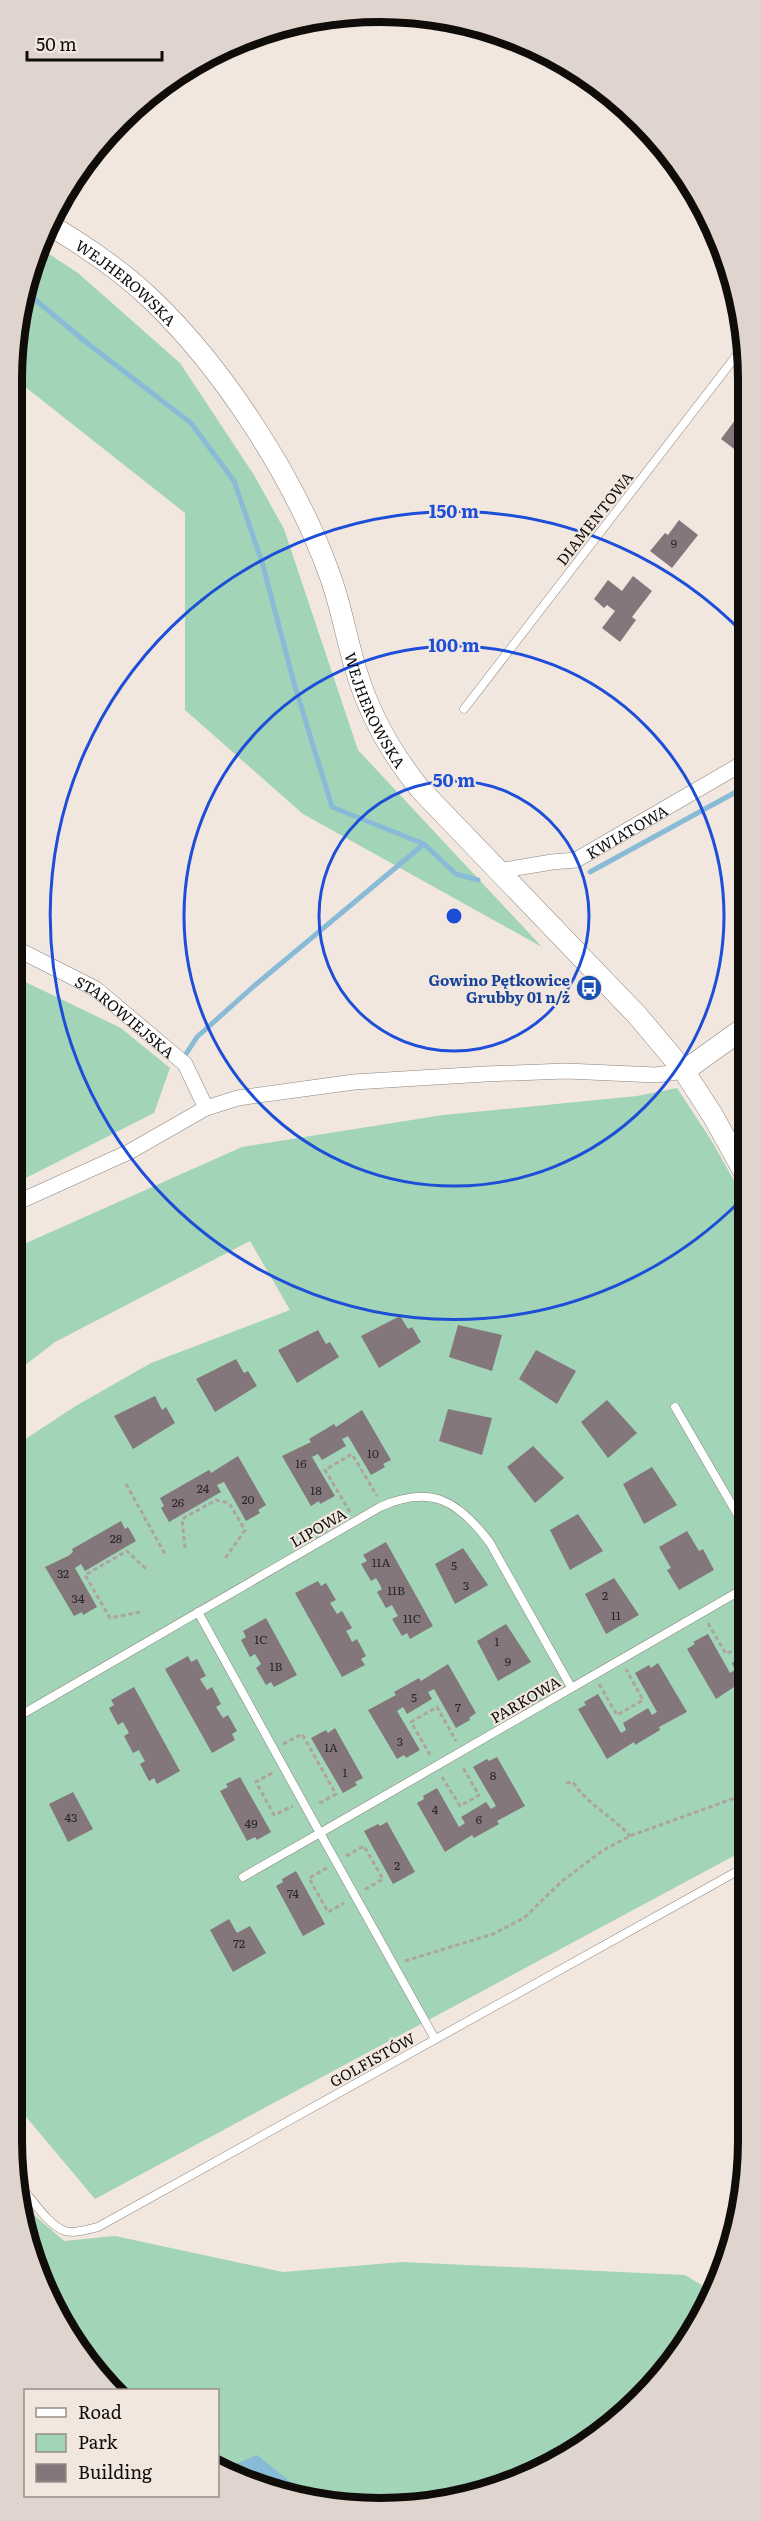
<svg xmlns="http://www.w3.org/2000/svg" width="761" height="2521" font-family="Literata,serif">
	<rect width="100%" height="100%" fill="#f2e7df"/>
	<!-- green -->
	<g fill="#a2d4b8">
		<polygon points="43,250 78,273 180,363 254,475 284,529 358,750 542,947 303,814 185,710 185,513 19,382 19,308"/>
		<polygon points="17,978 121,1028 170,1068 154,1113 16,1183"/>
		<polygon points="677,1088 711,1140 744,1198 743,1851 95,2199 12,2100 15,1446 74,1407 151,1363 290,1310 250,1241 55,1342 15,1373 15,1248 242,1147 443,1115 637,1096"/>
		<polygon points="25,2207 64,2241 115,2236 283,2272 402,2262 685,2275 710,2290 687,2346 586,2447 476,2497 333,2506 218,2471 218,2390 113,2390 104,2384 40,2281"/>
	</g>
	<!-- water -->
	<polygon fill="#89bbd7" points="257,2455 313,2500 218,2471"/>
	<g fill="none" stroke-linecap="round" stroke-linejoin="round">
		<!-- stream -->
		<g stroke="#89bbd7" stroke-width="5">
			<polyline points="26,292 87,343 191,423 234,481 262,562 294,683 332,807 424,844 456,874 478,880"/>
			<polyline points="590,872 745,787"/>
			<polyline points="186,1054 197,1037 254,986 424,844"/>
		</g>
	</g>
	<!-- building -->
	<g fill="#83777c">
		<polygon points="741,412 746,416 746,451 742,455 721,439"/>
		<polygon points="679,520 698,535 672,568 650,551 665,533 668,535"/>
		<polygon points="633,576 652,591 632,617 636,620 620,642 602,628 615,611 607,605 604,608 594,599 608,580 622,591"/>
		<polygon points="400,1316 408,1329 412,1327 421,1342 379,1368 361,1336"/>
		<polygon points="458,1325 502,1335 492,1371 449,1357"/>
		<polygon points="318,1330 326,1344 330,1342 339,1357 297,1383 278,1350"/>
		<polygon points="536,1350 576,1371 557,1404 519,1379"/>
		<polygon points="236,1359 244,1373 248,1371 257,1386 215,1412 196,1379"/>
		<polygon points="155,1396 162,1410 166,1407 175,1423 133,1449 114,1416"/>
		<polygon points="607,1400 637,1433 608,1458 581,1422"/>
		<polygon points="448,1409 492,1418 482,1455 439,1441"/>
		<polygon points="362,1410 391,1460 383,1464 385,1467 371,1475 348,1436 342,1439 346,1446 322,1460 318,1454 312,1457 335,1496 320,1504 319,1501 311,1506 282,1456 311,1442 309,1439 334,1424 336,1427"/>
		<polygon points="533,1446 564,1478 535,1503 507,1467"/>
		<polygon points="238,1456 266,1505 258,1510 260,1513 246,1521 224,1482 217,1485 221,1492 169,1522 161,1508 164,1506 160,1498 209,1470 211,1473"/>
		<polygon points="652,1467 677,1505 644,1524 623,1484"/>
		<polygon points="578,1514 603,1551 570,1570 550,1530"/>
		<polygon points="121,1521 125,1529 128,1527 136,1541 85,1571 81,1564 75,1568 97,1607 83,1615 82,1612 74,1616 45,1567 68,1556 73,1552 72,1549"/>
		<polygon points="687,1531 699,1551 703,1549 714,1570 679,1590 667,1570 671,1568 659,1547"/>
		<polygon points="386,1542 433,1626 410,1639 407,1633 402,1636 392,1619 398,1616 395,1611 392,1605 386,1608 377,1592 382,1589 379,1583 376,1578 371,1581 361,1564 367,1561 363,1555"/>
		<polygon points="463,1548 488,1585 455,1604 435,1564"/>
		<polygon points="614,1578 639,1615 606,1634 585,1594"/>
		<polygon points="318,1581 321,1586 326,1583 336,1600 330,1603 337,1614 342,1611 352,1628 346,1631 349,1636 352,1642 357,1639 366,1656 361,1659 365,1665 342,1677 295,1593"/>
		<polygon points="266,1618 297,1675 274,1687 271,1682 266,1685 256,1668 261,1664 255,1654 250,1657 241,1640 246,1637 243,1631"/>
		<polygon points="506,1624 531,1662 498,1681 477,1641"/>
		<polygon points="708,1634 730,1673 735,1670 732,1663 743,1656 743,1681 716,1699 687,1649 695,1644 693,1642"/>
		<polygon points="188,1656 191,1662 197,1659 206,1676 200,1679 207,1690 212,1687 221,1704 216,1707 223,1718 228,1715 237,1731 232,1734 235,1740 212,1753 165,1669"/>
		<polygon points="658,1663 687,1712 659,1727 660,1730 635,1745 634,1742 607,1759 578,1709 586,1705 584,1702 598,1694 621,1733 626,1730 623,1723 648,1708 652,1715 657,1712 635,1673 649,1665 651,1668"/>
		<polygon points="448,1664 476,1713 469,1718 470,1720 456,1728 434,1689 428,1692 432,1699 407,1714 403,1707 397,1711 420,1750 406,1758 404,1755 397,1759 368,1710 396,1695 394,1692 419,1678 421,1681"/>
		<polygon points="134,1687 180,1771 157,1784 154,1778 149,1781 140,1764 145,1761 142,1756 139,1750 133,1753 124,1736 129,1733 123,1722 118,1725 109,1708 114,1705 111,1700"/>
		<polygon points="335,1728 363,1778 355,1782 357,1785 343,1793 311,1738 326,1730 328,1733"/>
		<polygon points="497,1757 525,1806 497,1821 499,1824 474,1838 472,1835 445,1852 417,1803 424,1799 423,1796 437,1788 459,1827 465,1823 461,1817 486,1802 491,1809 496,1806 473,1767 487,1759 489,1761"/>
		<polygon points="240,1777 271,1832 257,1840 255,1837 247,1841 220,1791 228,1787 226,1784"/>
		<polygon points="73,1792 93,1829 68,1842 49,1804"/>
		<polygon points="387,1822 415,1872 393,1884 364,1831 378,1824 380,1826"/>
		<polygon points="296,1871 325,1924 303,1936 276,1886 283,1882 282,1879"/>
		<polygon points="229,1919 237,1933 250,1926 266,1953 233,1972 210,1930"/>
	</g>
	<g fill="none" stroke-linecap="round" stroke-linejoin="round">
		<!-- lane casing -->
		<g stroke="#8c837c" stroke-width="9">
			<g id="lane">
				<polyline points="464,709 746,343"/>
				<polyline points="675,1407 743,1524"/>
				<polyline points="198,1612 320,1833 243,1877"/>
				<path d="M14,1719L380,1507C431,1484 459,1501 490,1543L571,1687"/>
				<polyline points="435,2039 320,1833 743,1589"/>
				<path d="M21,2187C32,2199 49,2226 65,2231C76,2234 88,2229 98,2227L743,1868"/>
			</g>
		</g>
		<!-- street casing -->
		<g stroke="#8c837c" stroke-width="16">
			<g id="street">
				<path id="s1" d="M499,871L552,862L576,860L745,762"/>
				<path id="s2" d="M17,949L96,989L185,1064L206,1108"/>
				<polyline points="16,1203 129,1152 206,1108 238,1098 354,1082 485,1074 566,1071 656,1075 684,1071"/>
			</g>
		</g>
		<!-- secondary casing -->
		<g stroke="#8c837c" stroke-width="22">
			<g id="secondary">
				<path id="s3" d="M53,227C88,248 122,271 152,300C224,369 295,479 329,573C341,604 346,638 356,670C369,714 391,753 420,789L637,1015L684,1071L713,1116L744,1172"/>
				<polyline points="684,1071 744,1028"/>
			</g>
		</g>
		<!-- path -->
		<g stroke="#ada49e" stroke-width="3" stroke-dasharray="4.5 3" stroke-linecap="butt">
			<polyline points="126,1484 165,1554"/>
			<polyline points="350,1512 325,1470 352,1454 377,1496"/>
			<polyline points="185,1548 182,1519 216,1500 229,1503 245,1530 224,1560"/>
			<polyline points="734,1607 743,1622"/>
			<polyline points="140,1612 110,1618 85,1575 127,1551 148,1571"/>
			<polyline points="708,1623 726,1654 743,1645"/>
			<polyline points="599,1684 617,1715 643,1700 626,1669"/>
			<polyline points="283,1744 302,1734 336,1794 318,1804"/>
			<polyline points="430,1755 411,1722 437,1707 456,1741"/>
			<polyline points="272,1773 256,1782 274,1815 293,1806"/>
			<polyline points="442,1777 460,1806 479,1795 462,1766"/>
			<path d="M566,1783L573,1782C587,1804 612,1816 630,1836"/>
			<polyline points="346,1856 364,1846 383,1879 364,1890"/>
			<polyline points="327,1868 309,1878 328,1912 344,1903"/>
			<polyline points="405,1961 493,1934 524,1918 561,1882 602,1851 630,1836 743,1795"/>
		</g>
		<!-- lane -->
		<use href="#lane" stroke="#fff" stroke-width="8"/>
		<!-- street -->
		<use href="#street" stroke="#fff" stroke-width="15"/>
		<!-- secondary -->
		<use href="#secondary" stroke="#fff" stroke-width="21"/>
	</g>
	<!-- distance rings -->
	<g fill="none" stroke="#1d4ed8" stroke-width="3">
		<circle cx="454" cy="916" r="135"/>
		<circle cx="454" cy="916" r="270"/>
		<path d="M742 1199A404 404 0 1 1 745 635"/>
	</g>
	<!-- icons -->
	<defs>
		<g id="bus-disc" transform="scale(1.35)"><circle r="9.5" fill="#1a4fb4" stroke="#f2e7df"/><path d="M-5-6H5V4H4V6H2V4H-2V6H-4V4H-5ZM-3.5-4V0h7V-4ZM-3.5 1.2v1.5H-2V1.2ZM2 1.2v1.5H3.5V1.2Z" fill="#fff"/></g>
	</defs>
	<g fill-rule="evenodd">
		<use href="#bus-disc" x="589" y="988"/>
	</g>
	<g text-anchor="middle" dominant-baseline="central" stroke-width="4.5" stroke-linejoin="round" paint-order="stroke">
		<!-- number labels -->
		<g font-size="12" fill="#2c2726">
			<text x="674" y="543">9</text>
			<text x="373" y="1453">10</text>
			<text x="301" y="1463">16</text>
			<text x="203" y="1488">24</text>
			<text x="316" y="1490">18</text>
			<text x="248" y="1499">20</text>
			<text x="178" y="1502">26</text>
			<text x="116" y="1538">28</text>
			<text x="381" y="1562">11A</text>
			<text x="454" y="1565">5</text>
			<text x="63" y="1573">32</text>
			<text x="466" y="1585">3</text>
			<text x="396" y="1590">11B</text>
			<text x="605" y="1595">2</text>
			<text x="78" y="1598">34</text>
			<text x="616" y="1615">11</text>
			<text x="412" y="1618">11C</text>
			<text x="261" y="1639">1C</text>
			<text x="497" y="1641">1</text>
			<text x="508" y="1661">9</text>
			<text x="276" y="1666">1B</text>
			<text x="414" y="1697">5</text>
			<text x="458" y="1707">7</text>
			<text x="400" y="1741">3</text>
			<text x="331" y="1747">1A</text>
			<text x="345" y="1772">1</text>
			<text x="493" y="1775">8</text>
			<text x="435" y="1809">4</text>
			<text x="71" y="1817">43</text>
			<text x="479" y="1819">6</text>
			<text x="251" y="1823">49</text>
			<text x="397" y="1865">2</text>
			<text x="293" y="1893">74</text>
			<text x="239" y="1943">72</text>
		</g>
		<!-- street labels -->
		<g font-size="15" fill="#0f0c09" stroke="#f2e7df">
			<text stroke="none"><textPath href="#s3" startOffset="92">WEJHEROWSKA</textPath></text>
			<text transform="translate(594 518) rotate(-52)">DIAMENTOWA</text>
			<text stroke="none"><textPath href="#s3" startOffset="596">WEJHEROWSKA</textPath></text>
			<text stroke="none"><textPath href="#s1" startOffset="136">KWIATOWA</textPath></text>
			<text stroke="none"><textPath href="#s2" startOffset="128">STAROWIEJSKA</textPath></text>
			<text transform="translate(318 1527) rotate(-30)">LIPOWA</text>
			<text transform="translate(525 1699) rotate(-30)">PARKOWA</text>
			<text transform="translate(372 2059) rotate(-29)">GOLFISTÓW</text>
		</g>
		<!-- transit labels -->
		<g font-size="15" font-weight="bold" fill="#164399" stroke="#f2e7df" text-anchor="end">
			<text x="570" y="979">Gowino Pętkowice<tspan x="570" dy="17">Grubby 01 n/ż</tspan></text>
		</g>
	</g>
	<!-- crop -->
	<path d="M0 0H761V2521H0ZM380 22H380A358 358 0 0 1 738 380V2140A358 358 0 0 1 380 2498H380A358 358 0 0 1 22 2140V380A358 358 0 0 1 380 22Z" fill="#e0d5ce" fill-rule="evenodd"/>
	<path fill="none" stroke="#0f0c09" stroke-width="8" d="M380 22H380A358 358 0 0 1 738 380V2140A358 358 0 0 1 380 2498H380A358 358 0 0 1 22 2140V380A358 358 0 0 1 380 22Z"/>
	<circle cx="454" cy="916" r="9" fill="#1d4ed8" stroke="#f2e7df" stroke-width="3"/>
	<g font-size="18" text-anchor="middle" font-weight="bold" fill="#1d4ed8" stroke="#f2e7df" stroke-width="4.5" stroke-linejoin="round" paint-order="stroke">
		<text x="454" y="518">150 m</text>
		<text x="454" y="652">100 m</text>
		<text x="454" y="787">50 m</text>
	</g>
	<!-- legend -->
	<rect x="24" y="2389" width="195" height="108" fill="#f2e7df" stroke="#978f89" stroke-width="1.5"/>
	<rect x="36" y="2408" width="30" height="9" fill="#ffffff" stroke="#978f89" stroke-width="1.5"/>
	<text x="78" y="2419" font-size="18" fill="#0f0c09">Road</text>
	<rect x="36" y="2434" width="30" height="18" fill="#a2d4b8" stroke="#978f89" stroke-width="1.5"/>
	<text x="78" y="2449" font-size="18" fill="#0f0c09">Park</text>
	<rect x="36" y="2464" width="30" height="18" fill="#83777c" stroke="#978f89" stroke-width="1.5"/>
	<text x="78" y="2479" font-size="18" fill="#0f0c09">Building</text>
	<!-- scale -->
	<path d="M27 51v9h135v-9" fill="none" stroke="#0f0c09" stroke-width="3"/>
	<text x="36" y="51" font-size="18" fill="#0f0c09" stroke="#f2e7df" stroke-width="4.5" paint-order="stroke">50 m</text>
</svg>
